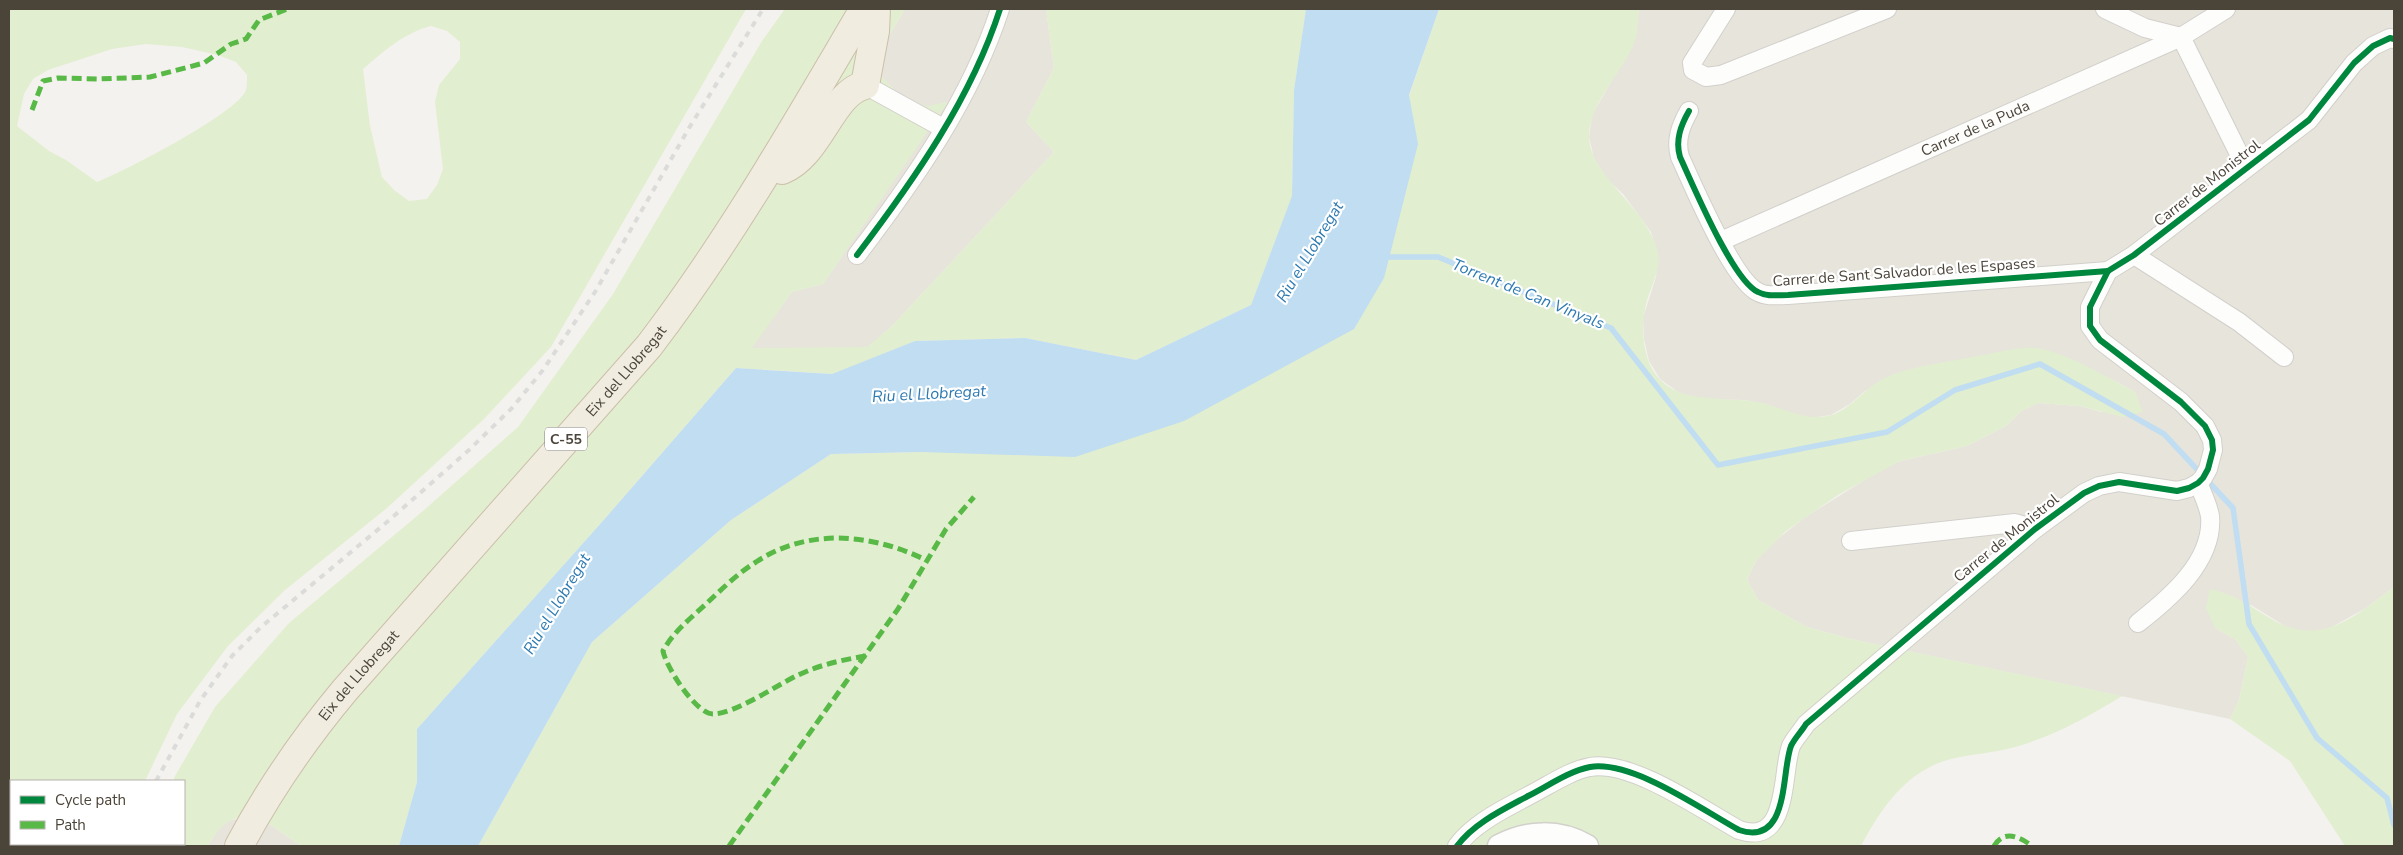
<svg xmlns="http://www.w3.org/2000/svg" width="2403" height="855" font-family="'Nunito Sans',sans-serif">
	<rect width="100%" height="100%" fill="#f4f2ee"/>
	<!-- residential -->
	<g fill="#e7e4dc">
		<polygon points="905,9 1046,9 1054,68 1026,122 1054,152 892,326 867,348 751,348 792,292 823,284 947,102 927,107 900,96 882,77 883,46"/>
		<polygon points="1639,9 2394,9 2394,587 2366,608 2330,628 2310,633 2288,628 2251,605 2215,628 2236,640 2248,657 2239,700 2230,719 1851,639 1807,627 1758,600 1747,579 1756,561 1770,545 1804,518 1879,471 1900,461 1967,446 2006,426 2021,411 2039,403 2080,406 2101,412 2142,412 2135,392 2117,382 2058,354 2013,350 1925,367 1865,391 1850,404 1831,415 1810,418 1789,414 1766,404 1743,400 1701,399 1678,392 1660,379 1649,361 1644,339 1643,318 1656,277 1658,254 1651,232 1623,194 1607,179 1594,158 1589,137 1592,115 1635,40"/>
		<polygon points="255,814 301,846 208,846 217,831 225,822"/>
	</g>
	<!-- green -->
	<g fill="#e1eecf" fill-rule="evenodd">
		<path d="M9,9H746L551,347L484,419L387,508L285,590L228,646L177,714L145,781H11V844H114L113,846H9ZM431,26L447,31L460,42V59L439,85L435,102L443,169L437,185L427,199L409,201L394,190L382,177L370,126L363,69C384,51 404,33 431,26ZM146,44L182,47L218,55L236,62L247,75C247,79 247,86 246,90C238,113 123,172 97,182L66,160L49,151L17,126L24,94L33,79L48,70L112,49Z"/>
		<path d="M785,9H905L883,46L882,77L900,96L927,106L948,102L823,284L792,292L752,348L867,347L892,326L1054,152L1026,122L1054,68L1046,9H1306L1294,90L1292,197L1251,305L1136,360L1025,338L915,341L833,374L736,368L602,522L417,729V782L399,846H301L255,814C228,819 222,822 208,846H144L145,844H184V781H173L175,776L215,707L289,623L423,511L518,427L613,294L762,41Z"/>
		<path d="M1439,9H1639C1638,19 1638,31 1635,41C1623,73 1591,99 1589,135C1588,175 1648,208 1658,252C1661,267 1653,283 1648,297C1642,317 1641,339 1648,360C1667,411 1726,393 1766,404C1788,410 1804,420 1828,416C1848,412 1863,390 1881,380C1906,366 1955,361 1984,355C2000,352 2018,347 2034,348C2060,349 2111,379 2135,392L2143,412L2122,417L2080,406L2039,403L2021,411L2006,426L1967,446L1900,461L1838,495L1786,531L1756,561L1747,579L1758,600L1807,627L1851,639L2122,696C2088,717 2054,736 2015,747C1994,753 1972,754 1951,759C1907,770 1881,808 1861,846H478L592,642L731,520L831,454L922,452L1184,421L1417,144L1409,96Z"/>
		<path d="M2394,587V846H2345L2290,761L2230,719L2239,700L2248,657L2236,640L2215,628L2206,608L2210,589C2237,595 2246,604 2268,617C2319,649 2353,618 2394,587Z"/>
	</g>
	<!-- water -->
	<polygon fill="#c0ddf1" points="1306,9 1439,9 1409,95 1418,144 1384,278 1354,329 1184,421 1075,457 922,452 831,454 731,520 592,642 478,846 399,846 417,782 417,729 602,522 736,368 832,374 915,341 1025,338 1136,360 1251,305 1292,196 1294,90"/>
	<g fill="none" stroke-linecap="round" stroke-linejoin="round">
		<!-- stream -->
		<polyline stroke="#c0ddf1" stroke-width="5.5" points="1383,257 1438,257 1611,328 1718,465 1887,432 1955,390 2040,364 2164,434 2233,508 2249,624 2317,738 2387,798 2394,825"/>
		<!-- minor casing -->
		<g stroke="#d2d0cb" stroke-width="20">
			<g id="minor">
				<polyline points="1726,9 1692,63 1693,70 1706,77 1721,75 1887,9"/>
				<polyline points="2105,9 2145,28 2181,37 2246,168"/>
				<polyline points="865,85 943,128"/>
				<path d="M1689,111C1681,125 1675,140 1680,157C1693,185 1733,281 1758,292C1767,297 1778,295 1788,295L2108,271"/>
				<path id="s1" d="M1721,241L2181,37L2226,9"/>
				<path d="M857,255C914,180 971,99 1000,9"/>
				<polyline points="2134,255 2239,322 2284,357"/>
				<polyline points="1851,541 2015,523 2035,529"/>
				<path d="M2138,623C2170,598 2214,561 2210,516C2208,505 2203,494 2198,483"/>
				<path d="M1457,846C1474,823 1504,809 1528,796C1548,786 1569,771 1590,767C1632,760 1701,809 1739,830C1790,847 1781,772 1791,746C1794,739 1802,731 1806,724L2035,529L2084,493L2099,486L2119,482L2177,491L2189,488L2198,483L2203,478L2208,469L2213,450L2212,440L2205,426L2181,402L2100,340L2090,326V307L2108,271L2134,255L2309,120L2354,63L2373,46L2390,38L2394,39"/>
			</g>
		</g>
		<!-- tertiary casing -->
		<g stroke="#d2d0cb" stroke-width="25">
			<path id="tertiary" d="M1499,846C1527,831 1559,830 1587,846"/>
		</g>
		<!-- trunk casing -->
		<g stroke="#ccbfa9" stroke-width="30">
			<g id="trunk">
				<path d="M772,164L782,170C820,155 831,93 865,85L875,31L876,9"/>
				<path id="s2" d="M239,846C269,790 304,739 345,690L649,346C730,240 796,124 864,9"/>
			</g>
		</g>
		<!-- minor -->
		<use href="#minor" stroke="#fdfdfc" stroke-width="18"/>
		<!-- tertiary -->
		<use href="#tertiary" stroke="#fdfdfc" stroke-width="22"/>
		<!-- trunk -->
		<use href="#trunk" stroke="#f0ece0" stroke-width="28"/>
		<!-- rail -->
		<g stroke="#dbdbda" stroke-width="4" stroke-dasharray="6 6" stroke-linecap="butt">
			<polyline points="156,781 200,701 232,656 261,627 387,522 469,450 512,408 543,370 595,292 689,128 763,9"/>
			<polyline points="125,846 126,844"/>
		</g>
		<!-- quiet -->
		<g stroke="#58b947" stroke-width="5" stroke-dasharray="10 5" stroke-linecap="butt">
			<polyline points="32,110 43,81 58,78 98,79 150,77 204,63 231,44 246,39 259,20 287,9"/>
			<path d="M866,656C841,660 819,665 796,676C776,686 734,714 713,714C696,714 666,667 663,651C673,632 691,618 707,603C722,589 738,573 756,562C809,527 872,534 926,560"/>
			<polyline points="729,846 898,609 946,529 974,497"/>
			<path d="M1994,846C2004,829 2020,837 2032,846"/>
		</g>
		<!-- cycleway casing -->
		<g stroke="#fff" stroke-width="9">
			<g id="cycleway">
				<path d="M1689,111C1681,125 1675,140 1680,157C1693,185 1733,281 1758,292C1767,297 1778,295 1788,295L2108,271"/>
				<path d="M857,255C914,180 971,99 1000,9"/>
				<path d="M1457,846C1474,823 1504,809 1528,796C1548,786 1569,771 1590,767C1632,760 1701,809 1739,830C1790,847 1781,772 1791,746C1794,739 1802,731 1806,724L2035,529L2084,493L2099,486L2119,482L2177,491L2189,488L2198,483L2203,478L2208,469L2213,450L2212,440L2205,426L2181,402L2100,340L2090,326V307L2108,271L2134,255L2309,120L2354,63L2373,46L2390,38L2394,39"/>
			</g>
		</g>
		<!-- cycleway -->
		<use href="#cycleway" stroke="#00873e" stroke-width="6"/>
	</g>
	<g text-anchor="middle" dominant-baseline="central" stroke-width="4.5" stroke-linejoin="round" paint-order="stroke">
		<!-- shield labels -->
		<rect fill="#fff" stroke="#817c74" stroke-width="1" x="545" y="427.5" width="42" height="23" rx="4"/>
		<g font-size="14" font-weight="bold" fill="#4b4439">
			<text x="566" y="439">C-55</text>
		</g>
		<!-- street labels -->
		<g font-size="15" fill="#4b4439" stroke="#fff">
			<text stroke="none"><textPath href="#s1" startOffset="278">Carrer de la Puda</textPath></text>
			<text transform="translate(2207 183) rotate(-38)">Carrer de Monistrol</text>
			<text transform="translate(1904 272) rotate(-4)">Carrer de Sant Salvador de les Espases</text>
			<text stroke="none"><textPath href="#s2" startOffset="614">Eix del Llobregat</textPath></text>
			<text transform="translate(2006 538) rotate(-39)">Carrer de Monistrol</text>
			<text stroke="none"><textPath href="#s2" startOffset="209">Eix del Llobregat</textPath></text>
		</g>
		<!-- water labels -->
		<g font-size="16" font-style="italic" fill="#2e7ab2" stroke="#fff">
			<text transform="translate(1310 252) rotate(-59)">Riu el Llobregat</text>
			<text transform="translate(1528 294) rotate(22)">Torrent de Can Vinyals</text>
			<text transform="translate(929 394) rotate(-3)">Riu el Llobregat</text>
			<text transform="translate(557 604) rotate(-59)">Riu el Llobregat</text>
		</g>
	</g>
	<!-- border -->
	<rect width="2403" height="855" fill="none" stroke="#4b4439" stroke-width="20"/>
	<!-- legend -->
	<rect x="10" y="780" width="175" height="65" fill="#ffffff" stroke="#b7b4b0"/>
	<rect x="20" y="796" width="25" height="8" fill="#00873e" stroke="#b7b4b0"/>
	<text x="55" y="805" font-size="15" fill="#4b4439">Cycle path</text>
	<rect x="20" y="821" width="25" height="8" fill="#58b947" stroke="#b7b4b0"/>
	<text x="55" y="830" font-size="15" fill="#4b4439">Path</text>
</svg>
